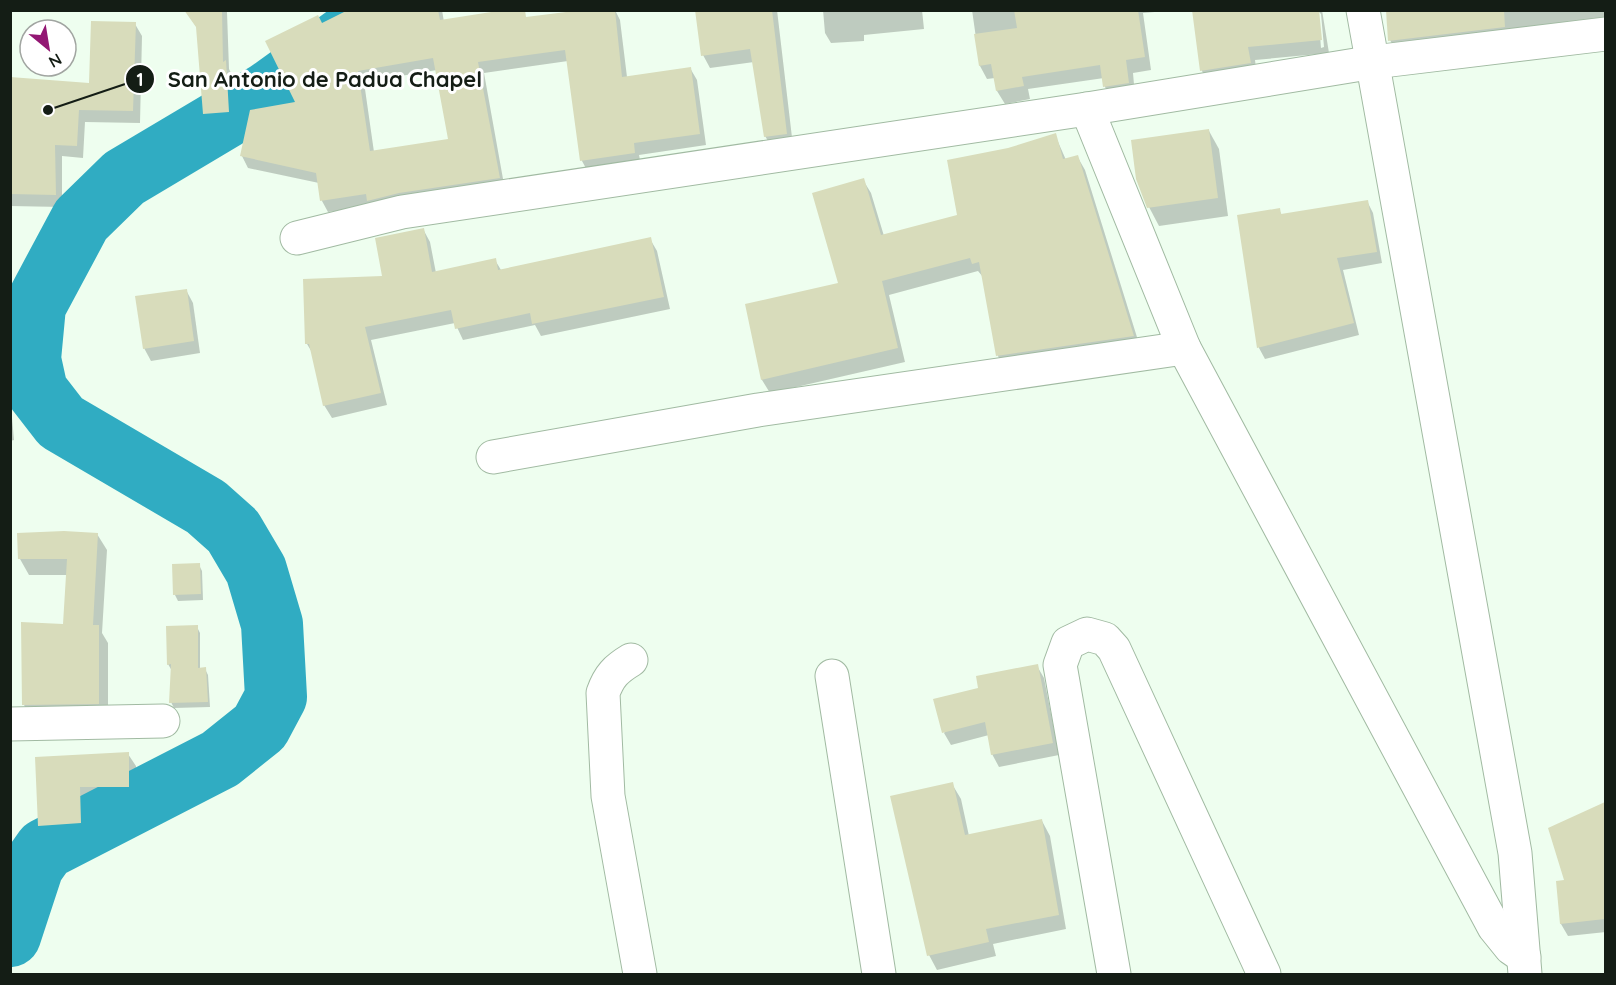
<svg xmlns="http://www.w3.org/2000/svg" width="1616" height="985" font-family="Quicksand,sans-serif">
	<rect width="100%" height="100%" fill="#eefeef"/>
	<!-- shadow -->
	<g fill="#0003" fill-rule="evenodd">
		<polygon points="185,10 227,12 229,69 231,73 235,123 211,125 204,113 198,29"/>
		<path d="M351,10H442L445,28L615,10L620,20L627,77L690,68L697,80L706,145L639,155L641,165L588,172L582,161L568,61L484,73L505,190L328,212L322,201L319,183L248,168L242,156L297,104L322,25ZM437,70L450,140L374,152L364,82Z"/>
		<polygon points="697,10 777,10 793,146 773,149 765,136 754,62 710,68 703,55"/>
		<polygon points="823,10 922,10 924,29 864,35 864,41 831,43 825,33"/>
		<polygon points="972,10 1178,10 1143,13 1151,70 1133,73 1135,96 1112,100 1105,87 1104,78 1028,89 1030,99 1005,104 997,91 995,78 987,79 980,66"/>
		<path d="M1194,10H1322L1329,53L1255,60L1257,76L1209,84L1202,71ZM1318,11L1321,14L1324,47L1321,48Z"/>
		<polygon points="1387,10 1606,10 1606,31 1398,55 1390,40"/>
		<polygon points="135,24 142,36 140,123 85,122 83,158 62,156 62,207 10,206 10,79 90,84"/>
		<polygon points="1209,131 1219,149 1228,216 1159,226 1149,207"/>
		<polygon points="1055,135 1066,160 1077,156 1085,170 1141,350 1005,369 998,356 983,277 978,271 889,295 905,362 770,393 762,380 746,305 840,284 863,180 871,193 884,236 959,216 1008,149"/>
		<polygon points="1367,201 1373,213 1382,263 1343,270 1359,335 1265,359 1259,348 1239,216 1279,210 1282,215"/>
		<polygon points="423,229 430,242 436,273 495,260 501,270 650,239 657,251 670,309 541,336 535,325 463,340 455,323 371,340 387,405 332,418 324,405 313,354 307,344 384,278"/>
		<polygon points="186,290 193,303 200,353 151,361 144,348"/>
		<polygon points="10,337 13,341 14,377 10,377"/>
		<polygon points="10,395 14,440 10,441"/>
		<polygon points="97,534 107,550 102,633 108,643 108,719 33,721 24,705 65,625 68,575 29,575 20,559"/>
		<polygon points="199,565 202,571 203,600 178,601 175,595 174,566"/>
		<polygon points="197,627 200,633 200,669 205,669 208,675 210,707 174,708 171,702 172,671 168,664"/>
		<polygon points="1606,649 1606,681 1604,679"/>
		<polygon points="1037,666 1044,678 1059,755 999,767 992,754 989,735 951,745 944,733 980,689"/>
		<polygon points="128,754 136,766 136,799 86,799 87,835 47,837 39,825 37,759"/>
		<polygon points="952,784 961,799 969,836 1042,821 1050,836 1066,929 993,944 996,956 937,970 929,955"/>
		<polygon points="1606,804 1606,932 1568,936 1561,924 1557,882 1566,881 1550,829"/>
	</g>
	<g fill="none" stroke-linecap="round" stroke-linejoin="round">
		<!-- river -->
		<polyline stroke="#30acc2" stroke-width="62" points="10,936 33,866 45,849 220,759 260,727 276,697 272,624 256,570 233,531 206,507 61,422 37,391 30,359 35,306 81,220 124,178 267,93 353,31"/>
	</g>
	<!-- building -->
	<g fill="#d8dcbb" fill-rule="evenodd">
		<polygon points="184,10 222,10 223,62 226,60 229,112 203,114 196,27"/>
		<path d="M348,10H438L440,20L504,10H525L526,17L582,10H615L622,77L691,67L700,134L634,143L635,153L580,161L565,50L478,62L500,178L399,193L367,201L366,194L320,201L316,173L240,156L250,110L295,102L265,41L318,15L322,23ZM433,58L448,139L370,151L358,71Z"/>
		<polygon points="695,10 772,10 787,134 764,137 750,49 701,56"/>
		<polygon points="1014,10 1138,10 1145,57 1126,60 1129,83 1103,87 1100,65 1022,77 1024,86 996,91 991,64 979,66 974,34 1017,28"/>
		<polygon points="1192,10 1319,10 1322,40 1248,47 1251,63 1200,71"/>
		<polygon points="1386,10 1504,10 1505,27 1388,41"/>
		<polygon points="91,21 136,22 133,111 79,110 77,146 55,145 56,195 10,194 10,77 89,83"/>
		<polygon points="1209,129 1218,198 1147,208 1136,179 1131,140"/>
		<polygon points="1056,133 1063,159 1078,155 1134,336 996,356 979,262 972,264 970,258 882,281 898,348 761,380 745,304 838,283 812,193 864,178 881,235 957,215 947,160 1008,148"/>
		<polygon points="1368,200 1377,252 1337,258 1354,323 1257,348 1237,215 1280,208 1281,214"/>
		<polygon points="424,228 432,272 496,258 498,270 651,237 664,297 532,324 530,313 455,329 451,310 365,327 381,393 323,406 309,344 305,344 303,279 382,276 375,238"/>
		<polygon points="187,289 194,341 143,349 135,296"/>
		<polygon points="64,531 98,533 93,625 99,625 99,704 22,705 21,622 63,624 67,559 18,559 17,533"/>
		<polygon points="200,563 201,594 173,595 172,564"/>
		<polygon points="198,625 198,668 206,667 208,702 169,703 171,664 167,665 166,626"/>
		<polygon points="1038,664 1053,743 991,755 985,722 942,733 933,699 978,688 976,676"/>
		<polygon points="129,752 129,787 80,787 81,823 38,826 35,757"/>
		<polygon points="953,782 965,835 1042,819 1059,915 986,929 989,942 927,956 890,796"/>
		<polygon points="1605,802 1605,919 1560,924 1556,881 1564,880 1548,828"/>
	</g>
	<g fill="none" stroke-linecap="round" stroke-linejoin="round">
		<!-- minor casing -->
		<g stroke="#a1baa2" stroke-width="35">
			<g id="minor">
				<polyline points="1363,10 1515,853 1525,974"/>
				<polyline points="1087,109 1184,348 1494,927 1511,948 1524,957"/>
				<polyline points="297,238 402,212 1087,109 1374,62 1606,34"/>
				<polyline points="493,457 758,410 1184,348"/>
				<path d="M631,660C616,669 609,676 603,693L608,796L640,974"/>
				<polyline points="832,676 879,974"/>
				<polyline points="10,724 163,721"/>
				<polyline points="1114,974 1060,665 1068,643 1087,634 1105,639 1114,649 1264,974"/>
			</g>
		</g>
		<!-- minor -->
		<use href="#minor" stroke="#fff" stroke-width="33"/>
	</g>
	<!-- callouts -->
	<path fill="none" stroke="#141d15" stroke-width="2" d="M48 110L140 79"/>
	<g fill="#141d15" stroke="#fff" stroke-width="2">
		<circle cx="48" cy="110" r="6"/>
		<circle cx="140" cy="79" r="15"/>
	</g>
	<g font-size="18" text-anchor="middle" font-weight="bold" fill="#fff">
		<text x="140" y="86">1</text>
	</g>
	<g font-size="22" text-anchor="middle" font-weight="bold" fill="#141d15" stroke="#fff" stroke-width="6" stroke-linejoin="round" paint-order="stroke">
		<text x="325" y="87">San Antonio de Padua Chapel</text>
	</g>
	<!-- border -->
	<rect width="1616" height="985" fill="none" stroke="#141d15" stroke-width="24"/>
	<!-- north arrow -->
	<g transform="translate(48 48) rotate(150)"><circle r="28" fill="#ffffff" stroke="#a1a5a1" stroke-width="1.5"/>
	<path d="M0-4.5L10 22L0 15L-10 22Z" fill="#931773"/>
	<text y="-9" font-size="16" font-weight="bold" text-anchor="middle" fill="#141d15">N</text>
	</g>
</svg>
